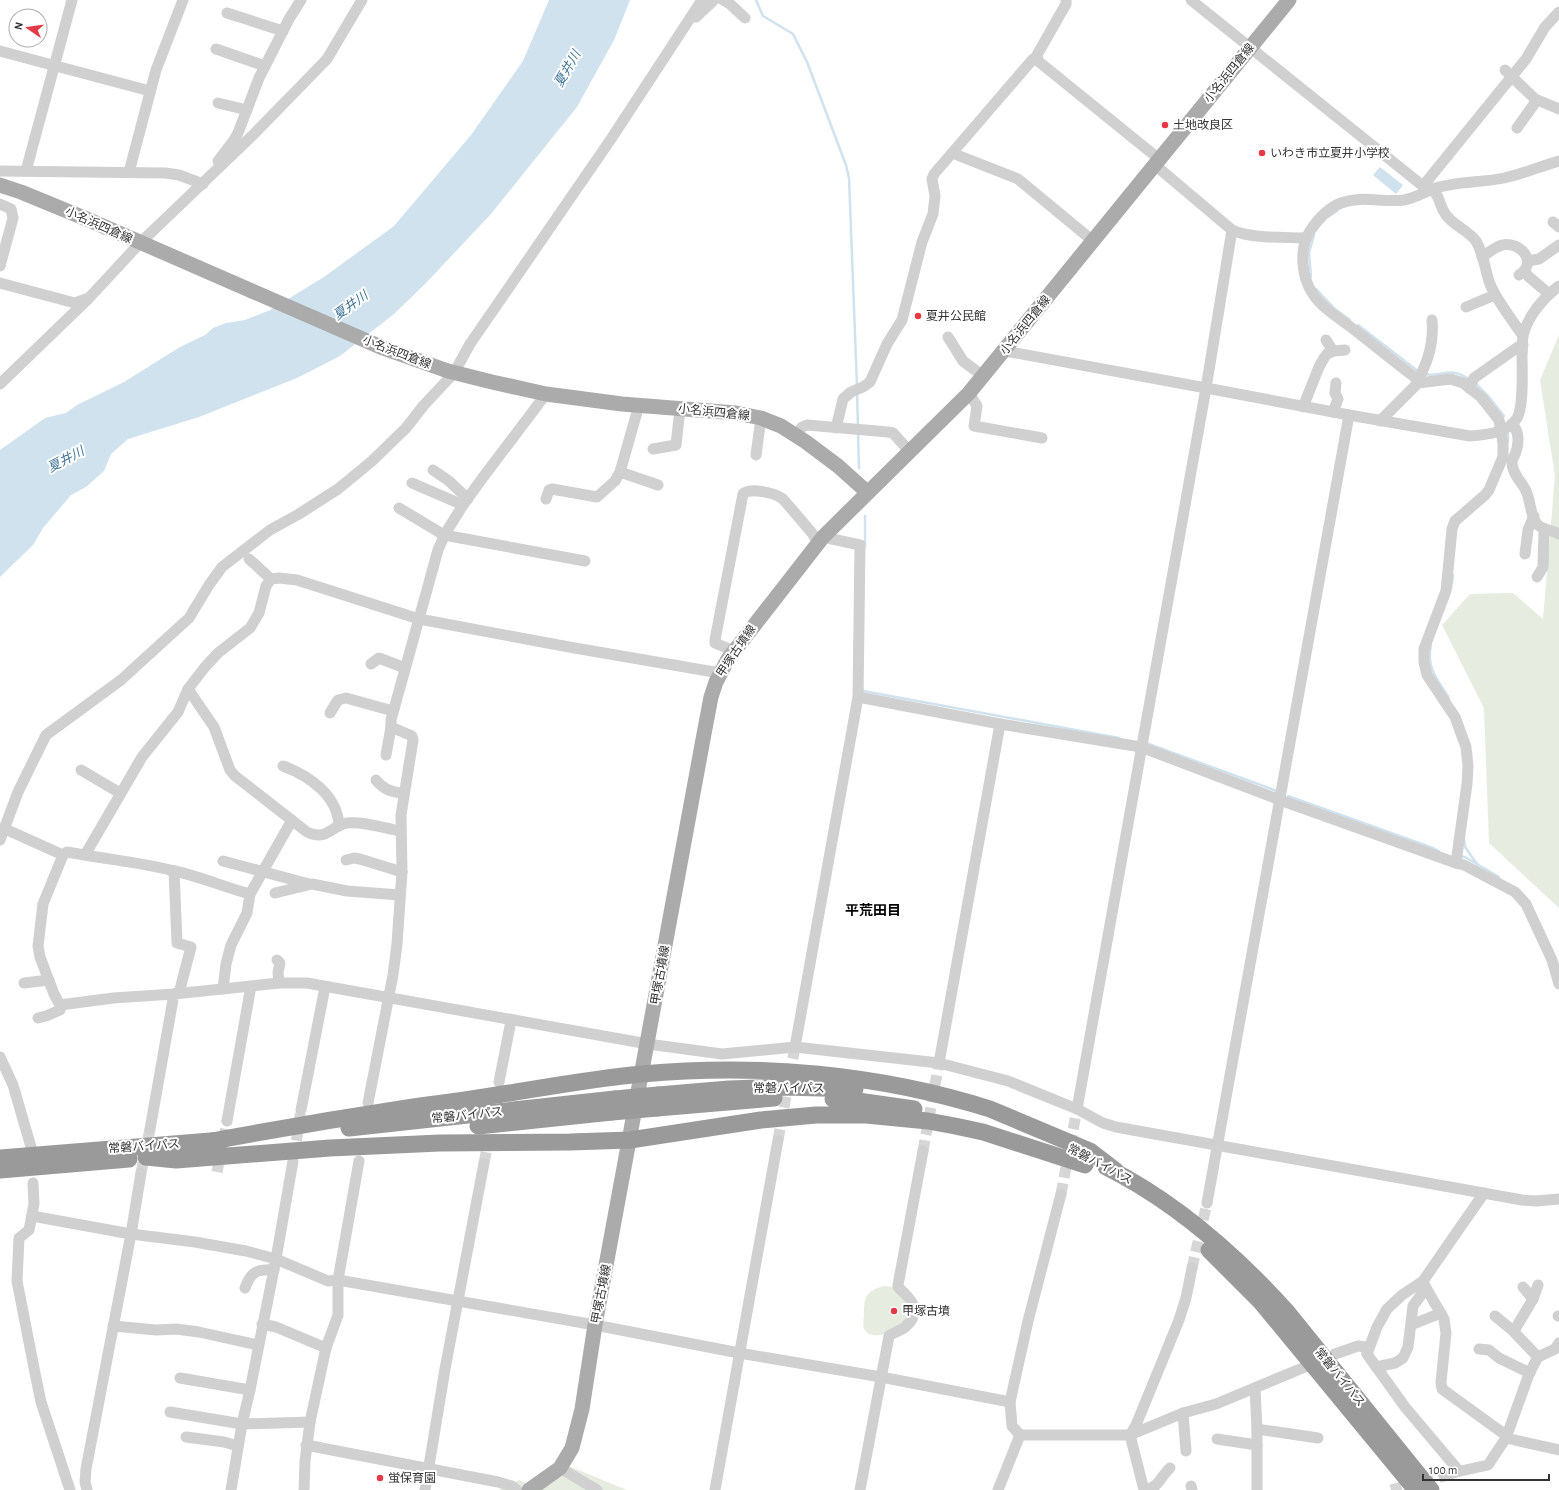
<svg xmlns="http://www.w3.org/2000/svg" width="1559" height="1490" font-family="'Alegreya Sans','Noto Sans JP',sans-serif">
	<rect width="100%" height="100%" fill="#fff"/>
	<!-- green -->
	<g fill="#e6ecdf">
		<polygon points="1559,335 1559,908 1489,843 1484,708 1442,625 1470,594 1513,593 1543,619 1555,476 1540,380"/>
		<path d="M884,1286L892,1287L912,1307C910,1312 908,1320 904,1324C896,1331 873,1342 865,1330C862,1326 864,1320 864,1315C864,1298 865,1291 884,1286Z"/>
		<polygon points="555,1464 571,1467 627,1490 499,1490 519,1480 531,1485"/>
	</g>
	<!-- water -->
	<g fill="#cfe2ee">
		<polygon points="549,0 630,0 614,40 577,107 490,215 425,284 394,314 340,356 297,378 199,417 128,439 111,454 104,471 86,487 71,495 43,528 33,545 0,577 0,450 45,418 66,413 77,405 124,382 180,347 205,335 213,328 226,323 245,320 270,310 324,277 394,226 471,135 523,61"/>
		<polygon points="1380,167 1403,185 1396,194 1373,175"/>
	</g>
	<g fill="none" stroke-linecap="round" stroke-linejoin="round">
		<!-- stream -->
		<g stroke="#cfe2ee" stroke-width="2.5">
			<polyline points="756,0 763,16 793,34 807,62 846,165 849,178 857,386"/>
			<polyline points="1328,217 1337,211"/>
			<polyline points="1311,277 1309,253 1314,235"/>
			<polyline points="1316,289 1335,309 1350,320"/>
			<polyline points="1358,325 1419,372"/>
			<path d="M1424,374C1444,378 1449,365 1470,380"/>
			<polyline points="1475,383 1489,397 1504,416"/>
			<polyline points="857,393 858,426"/>
			<polyline points="1508,432 1508,442"/>
			<polyline points="858,433 859,468"/>
			<polyline points="865,516 865,546"/>
			<polyline points="1451,589 1453,575"/>
			<path d="M1431,645C1426,668 1437,679 1449,698"/>
			<polyline points="863,689 863,691 1119,738"/>
			<polyline points="1146,743 1277,791"/>
			<polyline points="1288,796 1433,848 1439,851"/>
			<polyline points="1464,840 1465,847 1477,864"/>
			<polyline points="1459,856 1465,857 1499,877"/>
		</g>
		<!-- minor-tunnel -->
		<g stroke="#d6d6d6" stroke-width="11" stroke-dasharray="11 5.5" stroke-linecap="butt">
			<polyline points="778,1140 795,1047"/>
			<polyline points="923,1151 939,1063"/>
			<polyline points="294,1157 301,1110"/>
			<polyline points="484,1163 489,1138"/>
			<polyline points="217,1172 227,1121"/>
			<polyline points="141,1173 150,1129"/>
			<polyline points="1061,1194 1077,1109"/>
			<polyline points="1192,1268 1207,1203"/>
			<polyline points="1391,1490 1444,1476"/>
		</g>
		<!-- minor -->
		<g stroke="#d0d0d0" stroke-width="11">
			<polyline points="723,0 730,4 745,18"/>
			<polyline points="1066,0 1066,4 1037,55 1038,61 1159,159"/>
			<path d="M1191,0L1423,186C1443,193 1436,201 1446,215C1454,226 1468,230 1476,241C1484,254 1485,271 1490,284C1498,303 1512,319 1523,336"/>
			<polyline points="227,13 283,31"/>
			<polyline points="696,17 714,0"/>
			<polyline points="216,49 265,66"/>
			<polyline points="0,51 150,91"/>
			<polyline points="1505,70 1535,99 1559,109"/>
			<polyline points="218,103 247,110"/>
			<polyline points="1517,128 1537,100"/>
			<polyline points="952,153 1018,179 1093,241"/>
			<polyline points="218,161 234,140 238,133 259,78 289,19 301,0"/>
			<path d="M1155,165L1232,230C1251,239 1285,237 1306,238"/>
			<polyline points="0,171 165,173 179,175 203,184"/>
			<polyline points="26,171 72,0"/>
			<polyline points="129,172 156,70 183,0"/>
			<polyline points="1423,186 1526,59 1545,27 1559,12"/>
			<polyline points="0,204 11,209 13,218 0,266"/>
			<polyline points="1553,222 1559,227"/>
			<polyline points="1232,230 1206,388 1349,415"/>
			<path d="M1482,257C1488,253 1495,247 1502,245C1520,241 1539,262 1519,275"/>
			<polyline points="1528,261 1539,259 1559,245"/>
			<polyline points="1525,271 1528,276 1549,294"/>
			<polyline points="0,283 75,303 86,299"/>
			<polyline points="1466,307 1495,295"/>
			<polyline points="948,337 963,361 983,376"/>
			<polyline points="1326,340 1333,351"/>
			<polyline points="1005,351 1206,388 1077,1109"/>
			<path d="M1418,380C1428,362 1434,341 1432,320"/>
			<path d="M1421,382C1397,364 1375,346 1352,328C1339,318 1322,308 1313,294C1301,277 1299,248 1310,231C1318,219 1328,208 1341,203C1362,195 1383,203 1404,200C1415,198 1423,193 1433,189C1455,181 1481,183 1504,178C1523,174 1541,166 1559,161"/>
			<polyline points="0,384 88,299 140,243 254,134 293,94 327,59 362,0"/>
			<polyline points="1469,388 1474,378 1518,347 1523,345"/>
			<polyline points="969,393 977,406 974,426 1042,438"/>
			<polyline points="1303,407 1319,367 1324,358 1327,354 1333,351 1345,350"/>
			<polyline points="1333,412 1338,399 1335,393 1336,383"/>
			<polyline points="1380,421 1418,383 1451,379 1463,383 1481,397 1499,420 1503,443 1503,457 1494,478 1489,490 1485,495 1455,521 1452,529 1446,591 1424,649 1424,662 1427,675 1455,717 1466,747 1468,766 1467,784 1456,863 1464,865 1515,892 1526,904 1552,960 1559,984"/>
			<path d="M1512,424C1520,432 1519,442 1516,452C1515,455 1513,458 1512,461C1511,473 1522,482 1526,491C1531,501 1530,516 1537,524C1542,530 1552,530 1559,534"/>
			<polyline points="836,428 843,399 851,392 863,387 870,382 887,344 902,320 922,242 933,214 935,196 932,179 934,174 1033,59 1037,58"/>
			<polyline points="796,435 802,427 807,425 888,432 893,433 910,452"/>
			<polyline points="653,449 676,445 680,409"/>
			<polyline points="756,455 761,418"/>
			<polyline points="433,470 449,481 468,499"/>
			<polyline points="620,472 658,485"/>
			<polyline points="412,483 463,505"/>
			<polyline points="546,499 549,490 552,489 597,497 615,481 620,472 639,405"/>
			<polyline points="399,508 444,535 585,561"/>
			<polyline points="1525,554 1528,530 1534,516"/>
			<polyline points="249,559 271,579"/>
			<polyline points="1537,577 1543,567 1544,529"/>
			<path d="M734,651L715,643V640L743,494C750,487 775,493 783,499L812,533L818,543"/>
			<polyline points="371,664 379,658 405,668"/>
			<path d="M188,689L214,727L230,770L235,776L307,832C326,842 332,825 347,823C364,821 383,828 400,831"/>
			<polyline points="858,697 1000,724 1141,747 1280,800 1456,863"/>
			<polyline points="330,713 338,700 346,698 393,711"/>
			<polyline points="386,755 391,727"/>
			<path d="M283,766C310,776 338,796 339,826"/>
			<polyline points="81,770 120,793"/>
			<path d="M376,780C385,791 391,791 404,794"/>
			<polyline points="5,829 63,855"/>
			<polyline points="0,840 18,792 46,735 121,680 189,618 209,585 222,567 270,530 299,514 338,489 372,461 406,428 424,405 454,373 470,344 611,139 702,0"/>
			<path d="M85,855C113,860 142,863 170,870C197,875 223,887 250,894L247,913L231,945L226,964L223,989"/>
			<polyline points="346,860 354,858 360,859 402,872"/>
			<polyline points="223,861 309,884"/>
			<polyline points="174,871 177,943 191,947 179,993"/>
			<polyline points="275,893 312,884 347,891 400,895"/>
			<polyline points="250,894 292,820"/>
			<polyline points="277,960 280,963 278,972 279,983"/>
			<polyline points="24,983 49,980"/>
			<polyline points="174,994 113,998 60,1005 54,994 40,957 38,946 43,904 63,855 67,852 85,855 142,757 178,712 188,689 205,667 218,653 250,628 259,613 266,586 271,579 279,578 297,580 419,619 569,647 720,673"/>
			<polyline points="38,1018 46,1016 60,1010"/>
			<polyline points="795,1047 858,697 860,545 823,537"/>
			<polyline points="0,1057 13,1085 31,1147"/>
			<polyline points="939,1063 1000,724"/>
			<polyline points="499,1082 511,1021"/>
			<polyline points="368,1103 393,975 397,944 402,872 401,815 413,740 412,736 391,727 391,720 438,550 445,534 463,505 484,476 546,394"/>
			<polyline points="301,1110 325,987"/>
			<polyline points="227,1121 251,986"/>
			<polyline points="150,1129 174,994 279,983 307,983 648,1044 722,1054 795,1047 939,1063 1008,1081 1077,1109 1103,1123 1116,1127 1522,1200 1536,1201 1559,1199"/>
			<polyline points="293,1161 276,1259 250,1390 242,1424 310,1422"/>
			<polyline points="359,1161 338,1280 595,1325 739,1353 881,1377 1010,1402"/>
			<polyline points="33,1183 34,1204 29,1230 19,1238 17,1281 35,1373 41,1402 70,1490"/>
			<path d="M1207,1203L1349,415L1470,436C1484,435 1509,433 1517,418C1524,407 1522,368 1522,354C1523,348 1522,341 1523,335C1528,316 1543,298 1559,286"/>
			<polyline points="32,1216 131,1234 195,1242 246,1251 276,1259 328,1281 338,1280 338,1315 326,1348 310,1422 305,1461 304,1490"/>
			<polyline points="1423,1281 1425,1286 1444,1319 1446,1333 1441,1382 1442,1389 1507,1436"/>
			<polyline points="1523,1287 1533,1299"/>
			<path d="M245,1288C251,1272 256,1269 274,1270"/>
			<polyline points="1495,1316 1512,1330 1538,1357"/>
			<polyline points="1558,1316 1559,1316"/>
			<polyline points="262,1324 276,1327 326,1348"/>
			<polyline points="1411,1325 1441,1313"/>
			<polyline points="113,1326 156,1330 176,1329 199,1332 258,1345"/>
			<polyline points="1514,1331 1533,1299 1538,1285"/>
			<polyline points="1479,1349 1489,1350 1499,1358 1530,1373"/>
			<polyline points="1335,1354 1358,1346 1366,1347 1367,1354 1405,1407 1459,1471"/>
			<polyline points="1367,1354 1377,1327 1387,1309 1402,1295 1423,1281 1484,1193"/>
			<polyline points="1376,1367 1395,1363 1403,1358 1408,1347 1413,1306 1426,1288"/>
			<polyline points="180,1378 250,1390"/>
			<polyline points="1255,1388 1257,1429 1257,1490"/>
			<polyline points="170,1412 242,1424 231,1490"/>
			<polyline points="1183,1413 1186,1451"/>
			<polyline points="1257,1429 1318,1438"/>
			<polyline points="1020,1435 1130,1435 1183,1413 1216,1404 1305,1367"/>
			<polyline points="186,1437 224,1442 238,1446"/>
			<polyline points="1506,1438 1529,1374 1538,1357 1555,1349 1559,1343"/>
			<polyline points="1217,1439 1257,1445"/>
			<polyline points="306,1445 498,1482 512,1486 517,1490"/>
			<polyline points="560,1468 597,1490"/>
			<polyline points="1444,1476 1456,1472 1488,1465 1506,1438 1559,1450"/>
			<polyline points="1191,1486 1192,1490"/>
			<polyline points="87,1490 85,1482 86,1469 131,1234 141,1173"/>
			<polyline points="425,1490 445,1369 484,1163"/>
			<polyline points="715,1490 778,1140"/>
			<path d="M860,1490L889,1336C892,1333 896,1333 900,1330C904,1329 907,1325 910,1322C921,1308 909,1297 898,1287V1285L923,1151"/>
			<polyline points="998,1490 1020,1435 1012,1426 1010,1402 1028,1321 1061,1194"/>
			<polyline points="1144,1490 1130,1435 1136,1425 1179,1320 1186,1298 1192,1268"/>
			<path d="M1146,1490C1159,1487 1161,1476 1170,1468"/>
		</g>
		<!-- major -->
		<g stroke="#ababab" stroke-width="15">
			<polyline points="0,185 21,192 89,220 383,348 448,371 492,382 546,394 622,404 736,413 761,418 781,426 806,442 838,466 867,492"/>
			<polyline points="529,1490 560,1468 572,1448 582,1409 595,1325 704,734 711,697 716,682 728,659 823,537 969,393 1289,0"/>
		</g>
		<!-- highway -->
		<g stroke="#9a9a9a" stroke-width="17">
			<polyline points="658,1095 729,1089 785,1087 855,1089"/>
			<polyline points="833,1099 851,1100 914,1109"/>
			<polyline points="657,1108 774,1098"/>
			<polyline points="478,1126 612,1112"/>
			<polyline points="349,1128 615,1099"/>
			<path d="M212,1141C277,1129 342,1118 407,1108C430,1104 454,1102 478,1098C532,1090 587,1079 642,1074C759,1063 879,1074 990,1109L1090,1151L1116,1171"/>
			<polyline points="146,1157 176,1160 330,1148 440,1143 570,1142 630,1140 761,1120 816,1115 866,1115 928,1121 955,1126 983,1132 1085,1165"/>
			<polyline points="0,1158 223,1140"/>
			<path d="M1106,1167C1176,1202 1236,1255 1288,1313L1431,1490"/>
			<polyline points="0,1170 129,1159"/>
			<polyline points="1209,1250 1261,1302 1416,1490"/>
		</g>
		<!-- highway-bridge -->
		<g stroke="#9a9a9a" stroke-width="17">
			<polyline points="615,1099 658,1095"/>
			<polyline points="612,1112 657,1108"/>
		</g>
	</g>
	<!-- markers -->
	<g fill="#e63946" stroke="#fff" stroke-width="1.5">
		<circle cx="1165" cy="125" r="4"/>
		<circle cx="1262" cy="153" r="4"/>
		<circle cx="918" cy="316" r="4"/>
		<circle cx="894" cy="1311" r="4"/>
		<circle cx="380" cy="1478" r="4"/>
	</g>
	<g text-anchor="middle" dominant-baseline="central" stroke-width="4" stroke-linejoin="round" paint-order="stroke">
		<!-- street labels -->
		<g font-size="12" fill="#333" stroke="#fff">
			<text transform="translate(1229 73) rotate(-51)">小名浜四倉線</text>
			<text transform="translate(99 225) rotate(24)">小名浜四倉線</text>
			<text transform="translate(1025 325) rotate(-51)">小名浜四倉線</text>
			<text transform="translate(397 352) rotate(21)">小名浜四倉線</text>
			<text transform="translate(714 412) rotate(6)">小名浜四倉線</text>
			<text transform="translate(736 651) rotate(-56)">甲塚古墳線</text>
			<text transform="translate(660 975) rotate(-80)">甲塚古墳線</text>
			<text x="789" y="1088">常磐バイパス</text>
			<text transform="translate(467 1115) rotate(-6)">常磐バイパス</text>
			<text transform="translate(144 1146) rotate(-4)">常磐バイパス</text>
			<text transform="translate(1100 1164) rotate(28)">常磐バイパス</text>
			<text transform="translate(601 1294) rotate(-79)">甲塚古墳線</text>
			<text transform="translate(1340 1377) rotate(51)">常磐バイパス</text>
		</g>
		<!-- poi labels -->
		<g font-size="12" fill="#333" stroke="#fff" text-anchor="start">
			<text x="1173" y="125">土地改良区</text>
			<text x="1270" y="153">いわき市立夏井小学校</text>
			<text x="926" y="316">夏井公民館</text>
			<text x="902" y="1311">甲塚古墳</text>
			<text x="388" y="1478">蛍保育園</text>
		</g>
		<!-- water labels -->
		<g font-size="13" font-style="italic" fill="#3f7597" stroke="#fff">
			<text transform="translate(568 69) rotate(-60)">夏井川</text>
			<text transform="translate(351 306) rotate(-36)">夏井川</text>
			<text transform="translate(66 460) rotate(-28)">夏井川</text>
		</g>
		<!-- quarter labels -->
		<g font-size="14" font-weight="bold" fill="#000" stroke="#fff">
			<text x="873" y="911">平荒田目</text>
		</g>
	</g>
	<!-- north arrow -->
	<g transform="translate(28 28) rotate(283)"><circle r="19" fill="#ffffff" stroke="#adadad"/>
	<path d="M0-3L7 15L0 10L-7 15Z" fill="#e63946"/>
	<text y="-6" font-size="11" font-weight="bold" text-anchor="middle" fill="#333333">N</text>
	</g>
	<!-- scale -->
	<path d="M1423 1474v6h126v-6" fill="none" stroke="#333333" stroke-width="2"/>
	<text x="1429" y="1474" font-size="12" fill="#333333" stroke="#ffffff" stroke-width="3" paint-order="stroke">100 m</text>
</svg>
